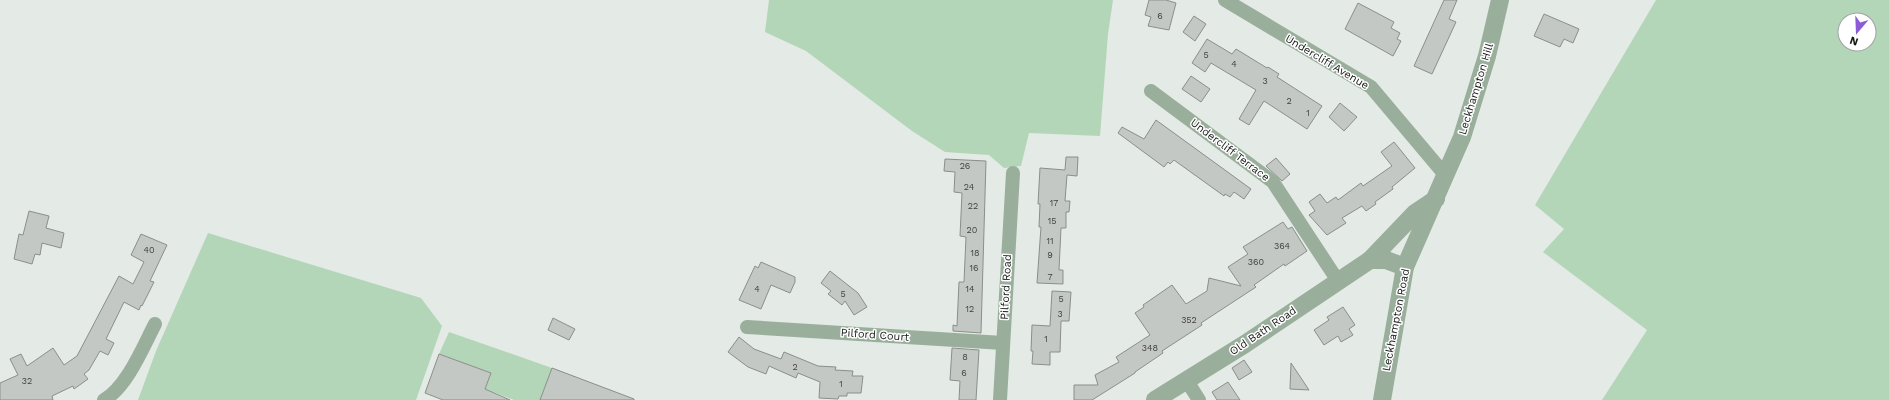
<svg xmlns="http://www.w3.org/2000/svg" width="1889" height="400" font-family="'Work Sans',sans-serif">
	<rect width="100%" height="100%" fill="#e4eae5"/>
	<!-- green -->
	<g fill="#b4d6b8" fill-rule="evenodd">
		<polygon points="769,0 1113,0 1108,34 1100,136 1029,133 1021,166 1004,168 989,155 945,152 912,131 806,51 765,32"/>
		<path d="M1656,0H1889V400H1602L1647,330L1543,252L1564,229L1535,205ZM1845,20H1869V44H1845Z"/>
		<polygon points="208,233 421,298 442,326 416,400 138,400 156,351"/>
		<polygon points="449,332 552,368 540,400 514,400 485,389 491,373 439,354"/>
	</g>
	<!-- building -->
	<g fill="#c3c8c4" stroke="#8a8f8a">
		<polygon points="1149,0 1166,0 1176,3 1169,30 1148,26 1151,17 1145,15"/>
		<polygon points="1444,0 1457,0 1449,19 1456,22 1432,74 1414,66"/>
		<polygon points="1358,3 1394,22 1391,28 1400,33 1397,39 1401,41 1393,56 1345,29"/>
		<polygon points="1544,14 1579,29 1573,43 1564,39 1560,47 1534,36"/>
		<polygon points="1194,16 1206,24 1195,41 1183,32"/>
		<polygon points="1207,39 1232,54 1236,49 1267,68 1268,67 1279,74 1277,77 1322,106 1307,129 1264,101 1249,125 1239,119 1256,90 1211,63 1205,72 1192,63"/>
		<polygon points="1191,76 1210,89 1201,102 1182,89"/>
		<polygon points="1340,103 1357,117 1344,131 1329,117"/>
		<polygon points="1156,120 1251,189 1244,199 1234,192 1230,197 1225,194 1224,196 1174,160 1170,164 1168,162 1164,167 1118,133 1122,127 1144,139"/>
		<polygon points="1394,142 1415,168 1392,187 1393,189 1375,202 1376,204 1366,211 1362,206 1342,218 1346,223 1327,235 1309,215 1315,211 1309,202 1320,194 1327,203 1336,197 1338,200 1361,183 1363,186 1392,166 1381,152"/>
		<polygon points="1066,157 1078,157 1077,176 1067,175 1065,201 1070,201 1069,212 1066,212 1066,228 1061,228 1059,270 1063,270 1063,284 1037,283 1041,227 1039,227 1040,204 1038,204 1040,168 1065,170"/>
		<polygon points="1276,158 1290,174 1282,181 1266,166"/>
		<polygon points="945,159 986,161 981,333 953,331 953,325 957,326 959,282 964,282 966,237 960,236 962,193 954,192 955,172 944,171"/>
		<polygon points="29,211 49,216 46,228 64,233 61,248 42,243 40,255 35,254 32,264 14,259 19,234 23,235"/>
		<polygon points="1283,222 1288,229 1292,227 1307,251 1285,266 1284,264 1254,285 1256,287 1201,323 1202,325 1162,351 1163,353 1135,372 1135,373 1092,400 1074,400 1074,385 1098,385 1095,375 1119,362 1116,357 1150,335 1135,313 1144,307 1143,305 1172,285 1186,304 1207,291 1209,278 1241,286 1228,267 1248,254 1243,247"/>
		<polygon points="141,234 167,245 150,281 154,282 142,306 141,305 139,310 124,302 106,339 114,343 108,355 100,351 89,370 84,374 88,379 74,389 73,386 52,396 53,400 0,400 0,383 18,375 10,359 21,354 27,366 53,348 64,365 77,356 119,276 133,284 144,262 131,255"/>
		<polygon points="761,262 795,277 795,282 790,293 771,285 761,309 739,300 755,266 758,268"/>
		<polygon points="830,271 858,293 867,307 854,315 845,301 842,305 828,294 831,291 821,283"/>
		<polygon points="1052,291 1071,292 1069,321 1061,321 1060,352 1050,352 1050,365 1032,364 1033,351 1031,351 1032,325 1050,326"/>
		<polygon points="1343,307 1355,325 1349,329 1353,335 1341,342 1338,336 1324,345 1314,330 1329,320 1327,317"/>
		<polygon points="553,318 575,329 569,340 548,330"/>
		<polygon points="739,337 754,349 781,359 784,352 818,366 836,367 835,370 853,371 852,376 863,376 861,393 847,393 847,396 839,396 838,399 819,398 820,382 798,373 796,378 769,366 766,374 748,367 728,352"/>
		<polygon points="952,348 979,350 976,400 959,400 960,381 950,380"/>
		<polygon points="439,354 491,373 485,389 510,400 443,400 425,393"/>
		<polygon points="1244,360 1252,372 1239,380 1232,368"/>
		<polygon points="1291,363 1309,390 1290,389"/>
		<polygon points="552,368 634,399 634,400 540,400"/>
		<polygon points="1228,382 1240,400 1217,400 1212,392"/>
	</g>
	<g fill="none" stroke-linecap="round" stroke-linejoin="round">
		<!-- minor -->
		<g stroke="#9aae9c" stroke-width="14">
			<polyline points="1225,0 1371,87 1446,176"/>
			<polyline points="1151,91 1273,182 1338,281"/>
			<polyline points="747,327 1003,343"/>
			<polyline points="1187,381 1199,400"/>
			<path d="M104,400C127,387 143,347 155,324"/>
			<polyline points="1000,400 1013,173"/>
		</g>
		<!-- tertiary -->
		<g stroke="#9aae9c" stroke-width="18">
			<polyline points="1370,260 1415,213 1436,199"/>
			<polyline points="1155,400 1245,344 1370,260 1386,260 1405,267"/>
			<polyline points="1382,400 1405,267 1462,137 1487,56 1500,0"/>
		</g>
	</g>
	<g text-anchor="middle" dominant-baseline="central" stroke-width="3" stroke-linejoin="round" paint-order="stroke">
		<!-- number labels -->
		<g font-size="9" fill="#404241">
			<text x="1160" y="16">6</text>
			<text x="1206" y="55">5</text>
			<text x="1234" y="64">4</text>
			<text x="1265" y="81">3</text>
			<text x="1289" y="101">2</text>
			<text x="1308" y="113">1</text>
			<text x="965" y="166">26</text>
			<text x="969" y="187">24</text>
			<text x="1054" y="203">17</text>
			<text x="973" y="206">22</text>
			<text x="1052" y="221">15</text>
			<text x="972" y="230">20</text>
			<text x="1050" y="241">11</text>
			<text x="1282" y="246">364</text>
			<text x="149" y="250">40</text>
			<text x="975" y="253">18</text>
			<text x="1050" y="255">9</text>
			<text x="1256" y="262">360</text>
			<text x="974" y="268">16</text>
			<text x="1050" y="277">7</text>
			<text x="757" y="289">4</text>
			<text x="970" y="289">14</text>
			<text x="843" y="294">5</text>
			<text x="1061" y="299">5</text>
			<text x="970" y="309">12</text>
			<text x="1060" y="314">3</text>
			<text x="1189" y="320">352</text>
			<text x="1046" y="339">1</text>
			<text x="1150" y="348">348</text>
			<text x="965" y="357">8</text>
			<text x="795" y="367">2</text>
			<text x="964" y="373">6</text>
			<text x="27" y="381">32</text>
			<text x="841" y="384">1</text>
		</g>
		<!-- street labels -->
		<g font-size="11" fill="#141615" stroke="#fff">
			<text transform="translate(1327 62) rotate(31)">Undercliff Avenue</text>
			<text transform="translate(1476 89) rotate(-73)">Leckhampton Hill</text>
			<text transform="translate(1230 150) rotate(37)">Undercliff Terrace</text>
			<text transform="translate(1006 287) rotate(-87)">Pilford Road</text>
			<text transform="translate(1396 320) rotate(-79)">Leckhampton Road</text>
			<text transform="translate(1263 331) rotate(-34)">Old Bath Road</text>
			<text transform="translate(875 335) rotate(4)">Pilford Court</text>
		</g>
	</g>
	<!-- north arrow -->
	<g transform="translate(1857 32) rotate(199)"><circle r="19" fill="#ffffff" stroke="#a1a2a1"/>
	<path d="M0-3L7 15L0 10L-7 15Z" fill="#8a5cd5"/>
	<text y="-6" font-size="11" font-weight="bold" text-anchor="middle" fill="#141615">N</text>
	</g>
</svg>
